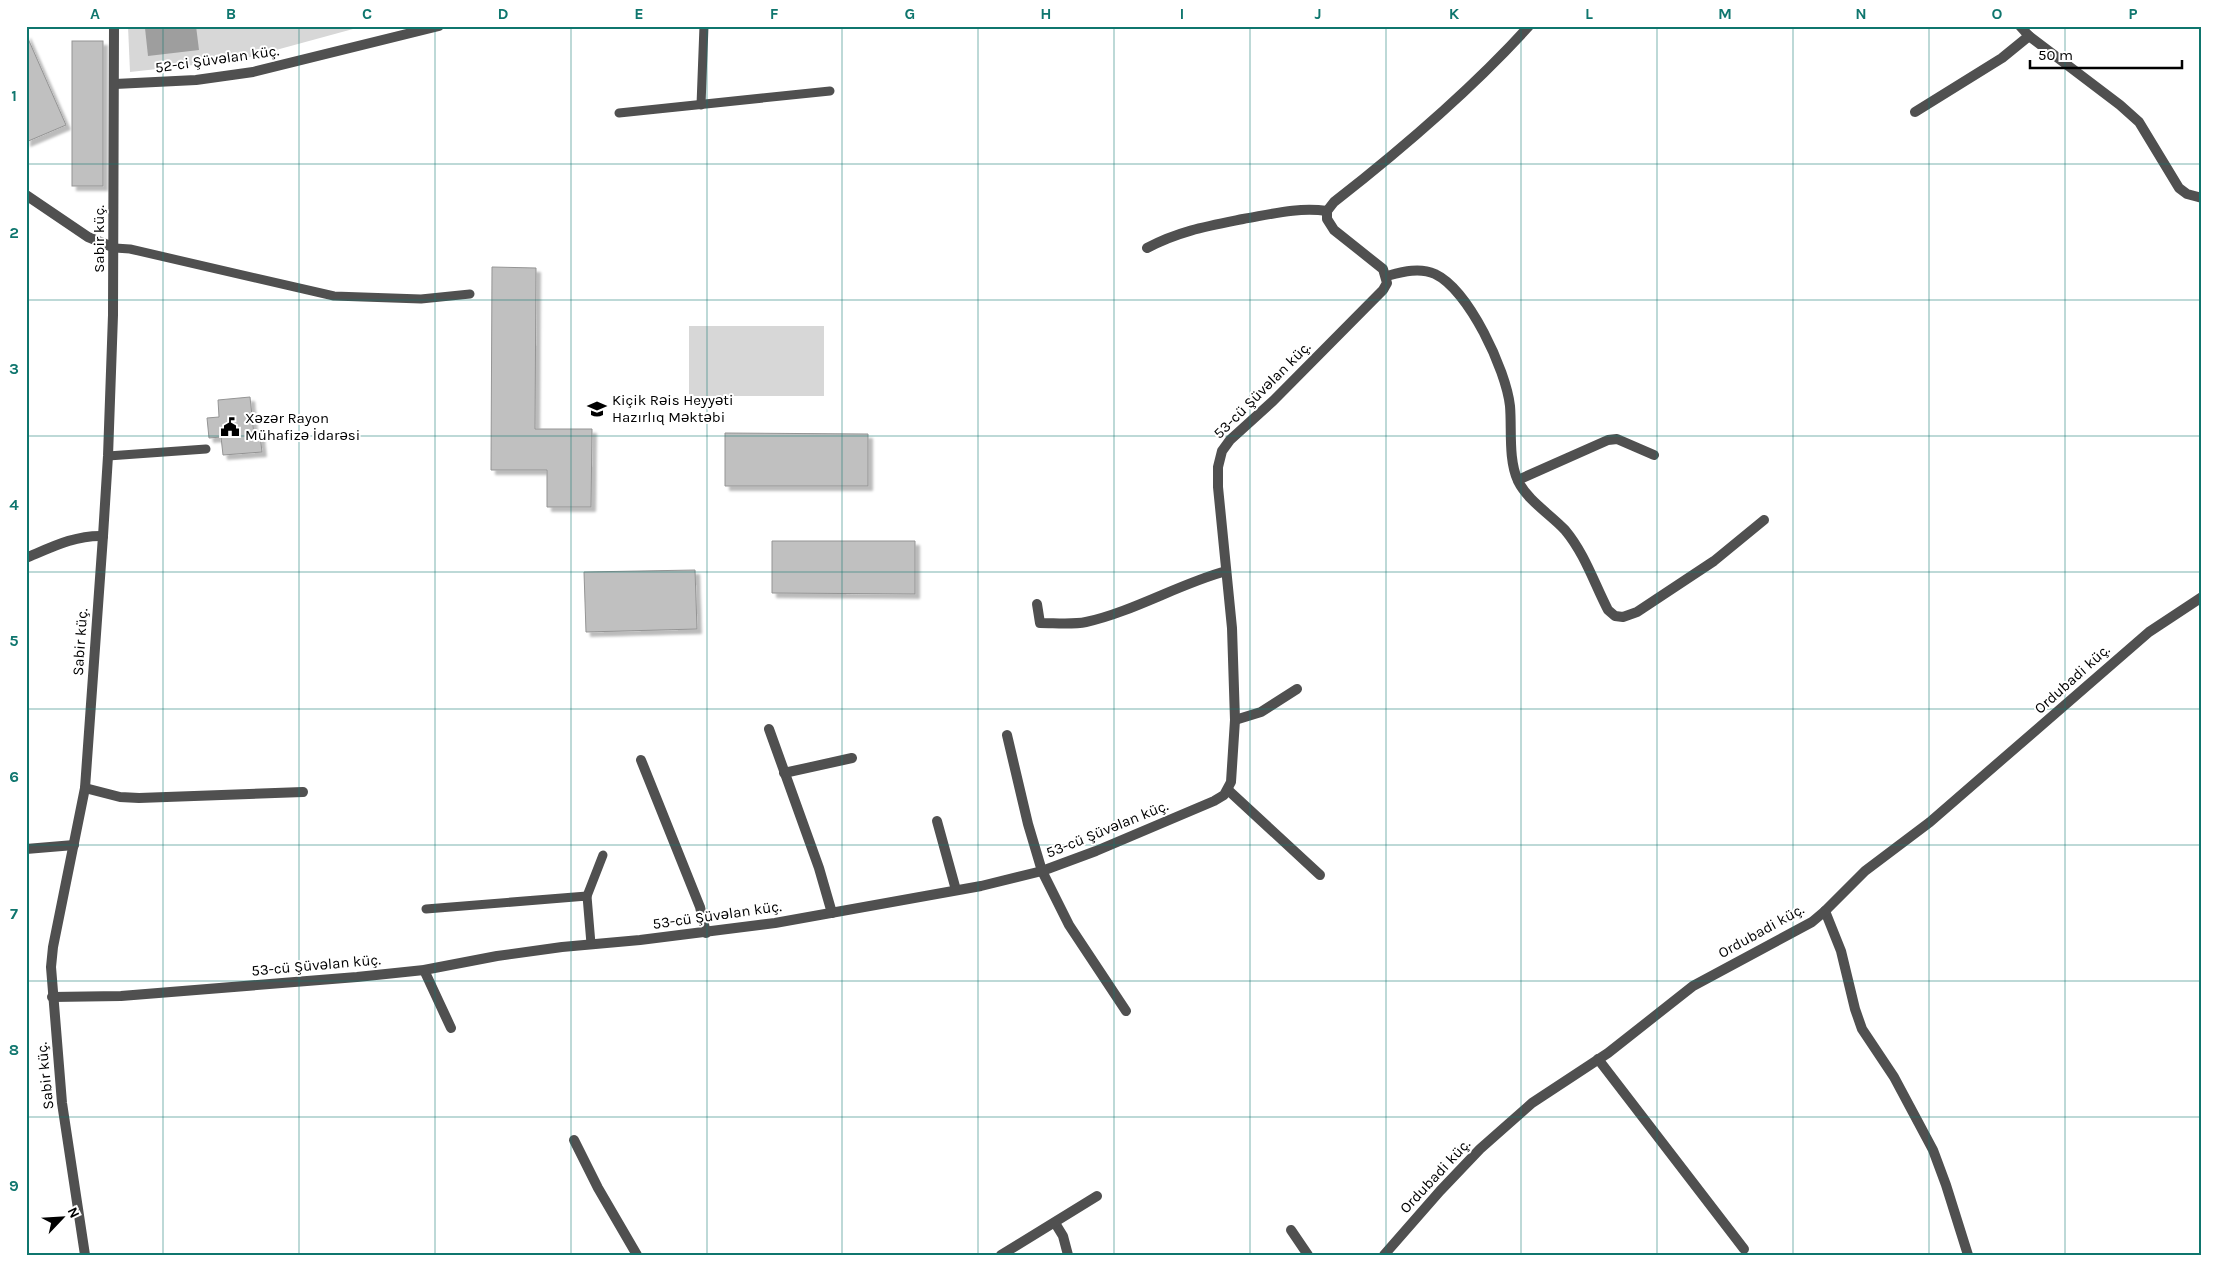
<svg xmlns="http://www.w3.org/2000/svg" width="2228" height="1281" font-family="Karla,sans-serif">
	<defs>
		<filter id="shadow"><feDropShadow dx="4.5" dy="4.5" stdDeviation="1" flood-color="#0004"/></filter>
	</defs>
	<rect width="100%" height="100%" fill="#fff"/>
	<!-- green -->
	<g fill="#d7d7d7">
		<polygon points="128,26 364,26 239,60 130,72"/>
		<rect x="689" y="326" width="135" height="70"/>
	</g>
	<!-- water -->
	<polygon fill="#9e9e9e" points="158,26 196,26 199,50 148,56 145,28"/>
	<!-- building -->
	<g fill="#c0c0c0" stroke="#949494" filter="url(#shadow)">
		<polygon points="26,34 66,125 26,142"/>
		<rect x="72" y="41" width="31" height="145"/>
		<polygon points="492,267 536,268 535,429 592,429 591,507 547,507 547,470 491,470"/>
		<polygon points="250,397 254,435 260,435 262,452 223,455 221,437 209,438 207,418 219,417 218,400"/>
		<polygon points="725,433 868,434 868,486 725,486"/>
		<polygon points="772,541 915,541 915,594 772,593"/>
		<polygon points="695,570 697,629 586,632 584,572"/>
	</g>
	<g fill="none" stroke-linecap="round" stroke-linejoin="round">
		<!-- lane -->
		<g stroke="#505050" stroke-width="9">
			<polyline points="701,105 704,26"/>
			<polyline points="619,113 830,91"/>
			<polyline points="115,248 130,249 334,296 421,299 470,294"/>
			<polyline points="108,456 206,449"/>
			<polyline points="587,896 603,855"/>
			<polyline points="426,909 587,896 591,944"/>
		</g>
		<!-- street -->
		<g stroke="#505050" stroke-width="10">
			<polyline points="2020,26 2029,36 2120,105 2139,122 2179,188 2187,194 2202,198"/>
			<polyline points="115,84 196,80 253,72 439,26"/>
			<polyline points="1915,112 2002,58 2029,36"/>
			<polyline points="26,195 88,237 115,248"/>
			<path d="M1147,248C1179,231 1208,226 1243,219C1272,214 1298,207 1327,211"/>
			<path d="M1387,276C1402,272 1419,267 1435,274C1469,290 1506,370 1510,406C1512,429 1508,459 1518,481C1528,501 1550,514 1565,530C1585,554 1594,583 1608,610L1615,616L1623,617L1637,612L1714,561L1764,520"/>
			<polyline points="1518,480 1608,440 1617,439 1654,455"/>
			<path d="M26,558C52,547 75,535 103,536"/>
			<path d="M1037,604L1040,623C1055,623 1072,625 1086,622C1132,612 1179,584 1226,571"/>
			<polyline points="1235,720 1261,712 1297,689"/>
			<polyline points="769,729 819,868 832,913"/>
			<polyline points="1007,735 1028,824 1042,871 1069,925 1126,1011"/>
			<polyline points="641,760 700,907 706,933"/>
			<polyline points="784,773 852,758"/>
			<polyline points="85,788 120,797 139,798 303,792"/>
			<polyline points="1228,790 1320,875"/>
			<polyline points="937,821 956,890"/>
			<polyline points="26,849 74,845"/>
			<polyline points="1825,911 1841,951 1855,1009 1862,1029 1894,1077 1933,1150 1946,1185 1968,1255"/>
			<polyline points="424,970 451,1028"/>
			<path d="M52,997L121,996L357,977L424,970L497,956L562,947L640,940L775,923L981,886L1042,871L1096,851L1214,801L1224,795L1231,782L1235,720L1232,628L1218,487V467L1222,451L1230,440L1273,401L1383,290L1387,283L1383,269L1334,230L1327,219V211L1334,202C1403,148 1470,91 1529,26"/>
			<polyline points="1598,1059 1744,1249"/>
			<polyline points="574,1140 598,1188 637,1255"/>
			<polyline points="1055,1223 1063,1236 1068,1255"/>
			<polyline points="1291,1230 1308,1255"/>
			<polyline points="85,1255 62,1103 51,967 53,947 85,788 103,536 108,456 113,315 114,26"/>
			<polyline points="1001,1255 1097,1196"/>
			<polyline points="1384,1255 1440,1191 1480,1149 1532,1103 1608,1053 1693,986 1812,922 1825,911 1865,871 1930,822 2149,632 2202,597"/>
		</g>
	</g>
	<!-- grid -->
	<path fill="none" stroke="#0f766e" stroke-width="1" stroke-opacity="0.55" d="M163,26V1255M299,26V1255M435,26V1255M571,26V1255M707,26V1255M842,26V1255M978,26V1255M1114,26V1255M1250,26V1255M1386,26V1255M1521,26V1255M1657,26V1255M1793,26V1255M1929,26V1255M2065,26V1255M26,164H2202M26,300H2202M26,436H2202M26,572H2202M26,709H2202M26,845H2202M26,981H2202M26,1117H2202"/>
	<!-- icons -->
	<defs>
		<g id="university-bare" transform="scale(1.5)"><path d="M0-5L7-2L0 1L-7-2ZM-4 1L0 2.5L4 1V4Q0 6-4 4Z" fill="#000" stroke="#fff" stroke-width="2.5" paint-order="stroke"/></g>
		<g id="civic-bare" transform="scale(1.5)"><path d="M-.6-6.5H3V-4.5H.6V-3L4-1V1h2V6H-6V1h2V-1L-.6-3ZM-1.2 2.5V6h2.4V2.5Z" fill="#000" stroke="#fff" stroke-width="2.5" paint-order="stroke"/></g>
	</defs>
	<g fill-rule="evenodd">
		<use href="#university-bare" x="597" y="409"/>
		<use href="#civic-bare" x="230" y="427"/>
	</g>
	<g text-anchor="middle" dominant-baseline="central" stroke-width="4" stroke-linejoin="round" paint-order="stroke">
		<!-- street labels -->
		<g font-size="15" fill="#000" stroke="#fff">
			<text transform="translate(217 59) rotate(-8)">52-ci Şüvəlan küç.</text>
			<text transform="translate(99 239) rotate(-90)">Sabir küç.</text>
			<text transform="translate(1262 390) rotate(-45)">53-cü Şüvəlan küç.</text>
			<text transform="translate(80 642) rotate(-86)">Sabir küç.</text>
			<text transform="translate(2072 679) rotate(-42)">Ordubadi küç.</text>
			<text transform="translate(1107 829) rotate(-22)">53-cü Şüvəlan küç.</text>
			<text transform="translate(717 915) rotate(-8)">53-cü Şüvəlan küç.</text>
			<text transform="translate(1761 931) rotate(-29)">Ordubadi küç.</text>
			<text transform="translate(316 965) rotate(-5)">53-cü Şüvəlan küç.</text>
			<text transform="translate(45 1076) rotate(-96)">Sabir küç.</text>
			<text transform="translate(1435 1176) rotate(-47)">Ordubadi küç.</text>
		</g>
		<!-- poi labels -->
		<g font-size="15" fill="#000" stroke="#fff" text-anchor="start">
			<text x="612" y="400">Kiçik Rəis Heyyəti<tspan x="612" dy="17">Hazırlıq Məktəbi</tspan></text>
			<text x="245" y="418">Xəzər Rayon<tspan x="245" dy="17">Mühafizə İdarəsi</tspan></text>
		</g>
	</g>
	<!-- border -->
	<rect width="2228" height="1281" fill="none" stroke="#ffffff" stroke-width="55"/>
	<!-- north arrow -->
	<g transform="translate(62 1218) rotate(65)" stroke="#ffffff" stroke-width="4" paint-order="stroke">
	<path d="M0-4L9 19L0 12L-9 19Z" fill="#000000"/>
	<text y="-8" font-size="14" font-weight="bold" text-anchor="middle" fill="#000000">N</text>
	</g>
	<!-- scale -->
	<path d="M2030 60v8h152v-8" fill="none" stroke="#000000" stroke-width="2.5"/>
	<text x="2038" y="60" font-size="15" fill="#000000" stroke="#ffffff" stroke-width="4" paint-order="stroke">50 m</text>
	<rect x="28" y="28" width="2172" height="1226" fill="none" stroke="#0f766e" stroke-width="2"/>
	<g font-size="16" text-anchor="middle" font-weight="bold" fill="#0f766e">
		<text x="95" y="19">A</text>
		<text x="231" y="19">B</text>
		<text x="367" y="19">C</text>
		<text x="503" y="19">D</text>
		<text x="639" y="19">E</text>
		<text x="774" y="19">F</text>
		<text x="910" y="19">G</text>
		<text x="1046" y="19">H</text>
		<text x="1182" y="19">I</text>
		<text x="1318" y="19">J</text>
		<text x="1454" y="19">K</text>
		<text x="1589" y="19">L</text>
		<text x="1725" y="19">M</text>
		<text x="1861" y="19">N</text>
		<text x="1997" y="19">O</text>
		<text x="2133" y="19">P</text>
		<text x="14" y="101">1</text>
		<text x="14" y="238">2</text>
		<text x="14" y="374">3</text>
		<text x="14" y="510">4</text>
		<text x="14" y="646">5</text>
		<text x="14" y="782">6</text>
		<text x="14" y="919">7</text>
		<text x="14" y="1055">8</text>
		<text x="14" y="1191">9</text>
	</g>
</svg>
